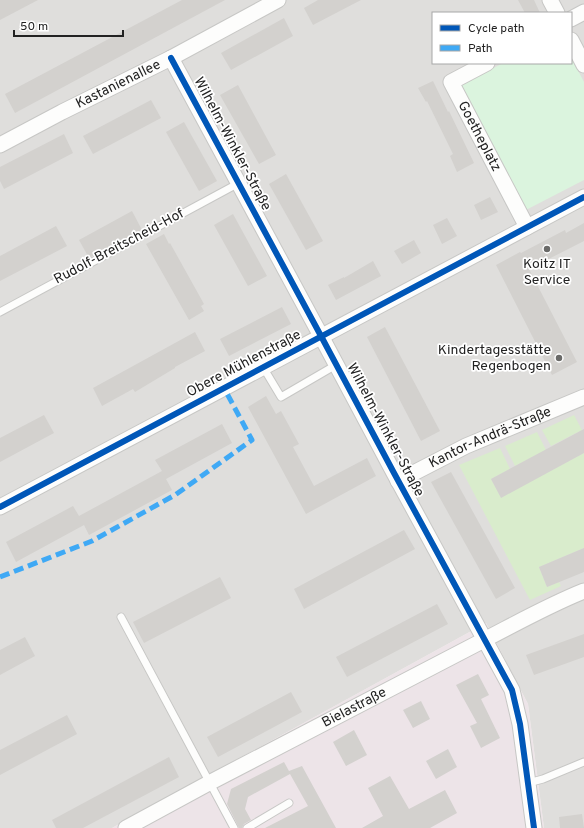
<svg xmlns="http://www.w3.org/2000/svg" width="584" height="828" font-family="Overpass,sans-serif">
	<rect width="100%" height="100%" fill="#f0efeb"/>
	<!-- residential -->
	<path fill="#dfdedc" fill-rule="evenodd" d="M0,0H584V828H544L528,704L486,623L112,828H0ZM433,13H571V63H433Z"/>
	<!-- industrial -->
	<polygon fill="#ede4e8" points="486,623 528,704 544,828 112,828"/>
	<!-- grass -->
	<g fill="#d9eccc">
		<polygon points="574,415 582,430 551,446 542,430"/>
		<polygon points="537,432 546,450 515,466 505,446"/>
		<polygon points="500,448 510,469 491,479 501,497 584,453 584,548 539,567 547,587 559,582 561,586 530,600 459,465"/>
	</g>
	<!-- park -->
	<polygon fill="#dbf4de" points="571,57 584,82 584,180 522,212 458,87 503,63 571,63"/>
	<!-- building -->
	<g fill="#d3d1ce">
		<polygon points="0,0 38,0 0,20"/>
		<polygon points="182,0 225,0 15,113 5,94"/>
		<polygon points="318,0 361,0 313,25 304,8"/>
		<polygon points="518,0 534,0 540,13 525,13"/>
		<polygon points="284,18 293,36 231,70 221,53"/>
		<polygon points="433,81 448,112 449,111 474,163 457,172 450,156 453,154 427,101 426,102 418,88"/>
		<polygon points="238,85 276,155 259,164 220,95"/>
		<polygon points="151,100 161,118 93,154 83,136"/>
		<polygon points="184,122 217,181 199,191 166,132"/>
		<polygon points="64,134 73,153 4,189 0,181 0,167"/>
		<polygon points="286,174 323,241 306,250 269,184"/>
		<polygon points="490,197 498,212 481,220 474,205"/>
		<polygon points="132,211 142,230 89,258 79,240"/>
		<polygon points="233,214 267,276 248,286 214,225"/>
		<polygon points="447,218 457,236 442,244 433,225"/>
		<polygon points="584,223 584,241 529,269 577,362 552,375 496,265 520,252 521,253 565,230 566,233"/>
		<polygon points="56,226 67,246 0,281 0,256"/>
		<polygon points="164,234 169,244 170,243 204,304 201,306 204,311 189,320 146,244"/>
		<polygon points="414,240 421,253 402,264 394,251"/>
		<polygon points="373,261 381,276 336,300 328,285 344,277 344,278"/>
		<polygon points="282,307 291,324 229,356 220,339"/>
		<polygon points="385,327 440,431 421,441 367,337"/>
		<polygon points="195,332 205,351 175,367 175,368 135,392 133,389 102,406 93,388"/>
		<polygon points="266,396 276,414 281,411 299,444 293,447 314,486 367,458 376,476 306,514 248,407"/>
		<polygon points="44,415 54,433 0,462 0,438"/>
		<polygon points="222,424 232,443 166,479 172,490 89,535 84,525 16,562 6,542 73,506 79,516 162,471 155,460"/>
		<polygon points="584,429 584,453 501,498 491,479"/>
		<polygon points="451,472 515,588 496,599 431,482"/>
		<polygon points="404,530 415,549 304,609 294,589"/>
		<polygon points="584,548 584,572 547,587 539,567"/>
		<polygon points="220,577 231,598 144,643 133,622"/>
		<polygon points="437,604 448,624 347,677 336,657"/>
		<polygon points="584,634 584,657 534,675 526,655"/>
		<polygon points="25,637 35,656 0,675 0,650"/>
		<polygon points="478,674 489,695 481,699 500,738 481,748 470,726 477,723 456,685"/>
		<polygon points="291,692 302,712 218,757 207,737"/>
		<polygon points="421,701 430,719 413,728 403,710"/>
		<polygon points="67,715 77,734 0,775 0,750"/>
		<polygon points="354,730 367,755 346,766 333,742"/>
		<polygon points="448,749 457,767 436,779 426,761"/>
		<polygon points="169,757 179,777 83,828 56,828 52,820"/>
		<polygon points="284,762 289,771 302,766 336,828 265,828 308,806 290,774 248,797 245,809 251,820 244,824 242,828 239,828 227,804 231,789"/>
		<polygon points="390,776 409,809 445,790 457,813 430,828 362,828 383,816 368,788"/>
		<polygon points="582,814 584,828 560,828 559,817"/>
	</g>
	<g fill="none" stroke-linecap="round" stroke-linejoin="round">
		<!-- lane casing -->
		<g stroke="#c7c7c5" stroke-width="9">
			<g id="lane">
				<polyline points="0,312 239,183"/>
				<polyline points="263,367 281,397 336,365"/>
				<polyline points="121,617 234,828"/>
				<polyline points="528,783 543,779 584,762"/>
				<polyline points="247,828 289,803"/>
			</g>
		</g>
		<!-- street casing -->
		<g stroke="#c7c7c5" stroke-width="17">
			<g id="street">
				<polyline points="550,0 557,13"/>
				<polyline points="571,19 584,12"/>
				<polyline points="571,40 584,65"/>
				<polyline points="171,58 321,336 394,473 512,690 520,724 534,828"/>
				<path id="s1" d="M487,63L451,82L527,227"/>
				<path id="s2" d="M0,145L62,112L171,58L278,0"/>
				<path id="s3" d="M398,481L466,446L584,397"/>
				<polyline points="0,507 584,197"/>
				<path id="s4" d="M126,828L209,783L484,640C517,623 549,605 584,591"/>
			</g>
		</g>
		<!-- lane -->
		<use href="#lane" stroke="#fdfdfc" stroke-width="7"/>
		<!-- street -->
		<use href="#street" stroke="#fdfdfc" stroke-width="15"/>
		<!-- quiet -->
		<polyline stroke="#3fa9f5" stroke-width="5" stroke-dasharray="10 5" stroke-linecap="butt" points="0,577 92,541 175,495 252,440 224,388"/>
		<!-- cycleway casing -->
		<g stroke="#fff" stroke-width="8">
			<g id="cycleway">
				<polyline points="171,58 321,336 394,473 512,690 520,724 534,828"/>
				<polyline points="0,507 584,197"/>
			</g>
		</g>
		<!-- cycleway -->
		<use href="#cycleway" stroke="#0057b8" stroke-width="6"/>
	</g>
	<!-- markers -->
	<g fill="#6a6a68" stroke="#fff" stroke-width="1.5">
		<circle cx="547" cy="249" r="4"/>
		<circle cx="559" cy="358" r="4"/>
	</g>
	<g text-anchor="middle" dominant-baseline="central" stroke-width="3.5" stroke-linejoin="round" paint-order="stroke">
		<!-- street labels -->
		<g font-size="14" fill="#222" stroke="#fff">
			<text stroke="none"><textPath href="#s2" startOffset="133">Kastanienallee</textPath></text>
			<text stroke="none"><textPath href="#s1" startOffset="102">Goetheplatz</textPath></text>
			<text transform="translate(232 144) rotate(62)">Wilhelm-Winkler-Straße</text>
			<text transform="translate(119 247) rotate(-28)">Rudolf-Breitscheid-Hof</text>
			<text transform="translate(244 364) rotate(-28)">Obere Mühlenstraße</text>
			<text transform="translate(385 430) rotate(62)">Wilhelm-Winkler-Straße</text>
			<text stroke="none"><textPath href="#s3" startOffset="102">Kantor-Andrä-Straße</textPath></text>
			<text stroke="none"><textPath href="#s4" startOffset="258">Bielastraße</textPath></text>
		</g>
		<!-- poi labels -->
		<g font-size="14" fill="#222" stroke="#fff">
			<text x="547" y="264">Koitz IT<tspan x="547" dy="16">Service</tspan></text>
			<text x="551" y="350" text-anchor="end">Kindertagesstätte<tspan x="551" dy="16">Regenbogen</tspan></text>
		</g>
	</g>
	<!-- legend -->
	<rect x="432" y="12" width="140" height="52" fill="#ffffff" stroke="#a7a7a7"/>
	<rect x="440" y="25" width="20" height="6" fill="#0057b8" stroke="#a7a7a7"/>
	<text x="468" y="32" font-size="12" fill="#222222">Cycle path</text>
	<rect x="440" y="45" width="20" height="6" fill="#3fa9f5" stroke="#a7a7a7"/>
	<text x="468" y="52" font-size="12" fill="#222222">Path</text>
	<!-- scale -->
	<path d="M14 30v6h109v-6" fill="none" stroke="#222222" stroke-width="2"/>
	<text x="20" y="30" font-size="12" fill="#222222" stroke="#ffffff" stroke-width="3" paint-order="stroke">50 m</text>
</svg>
